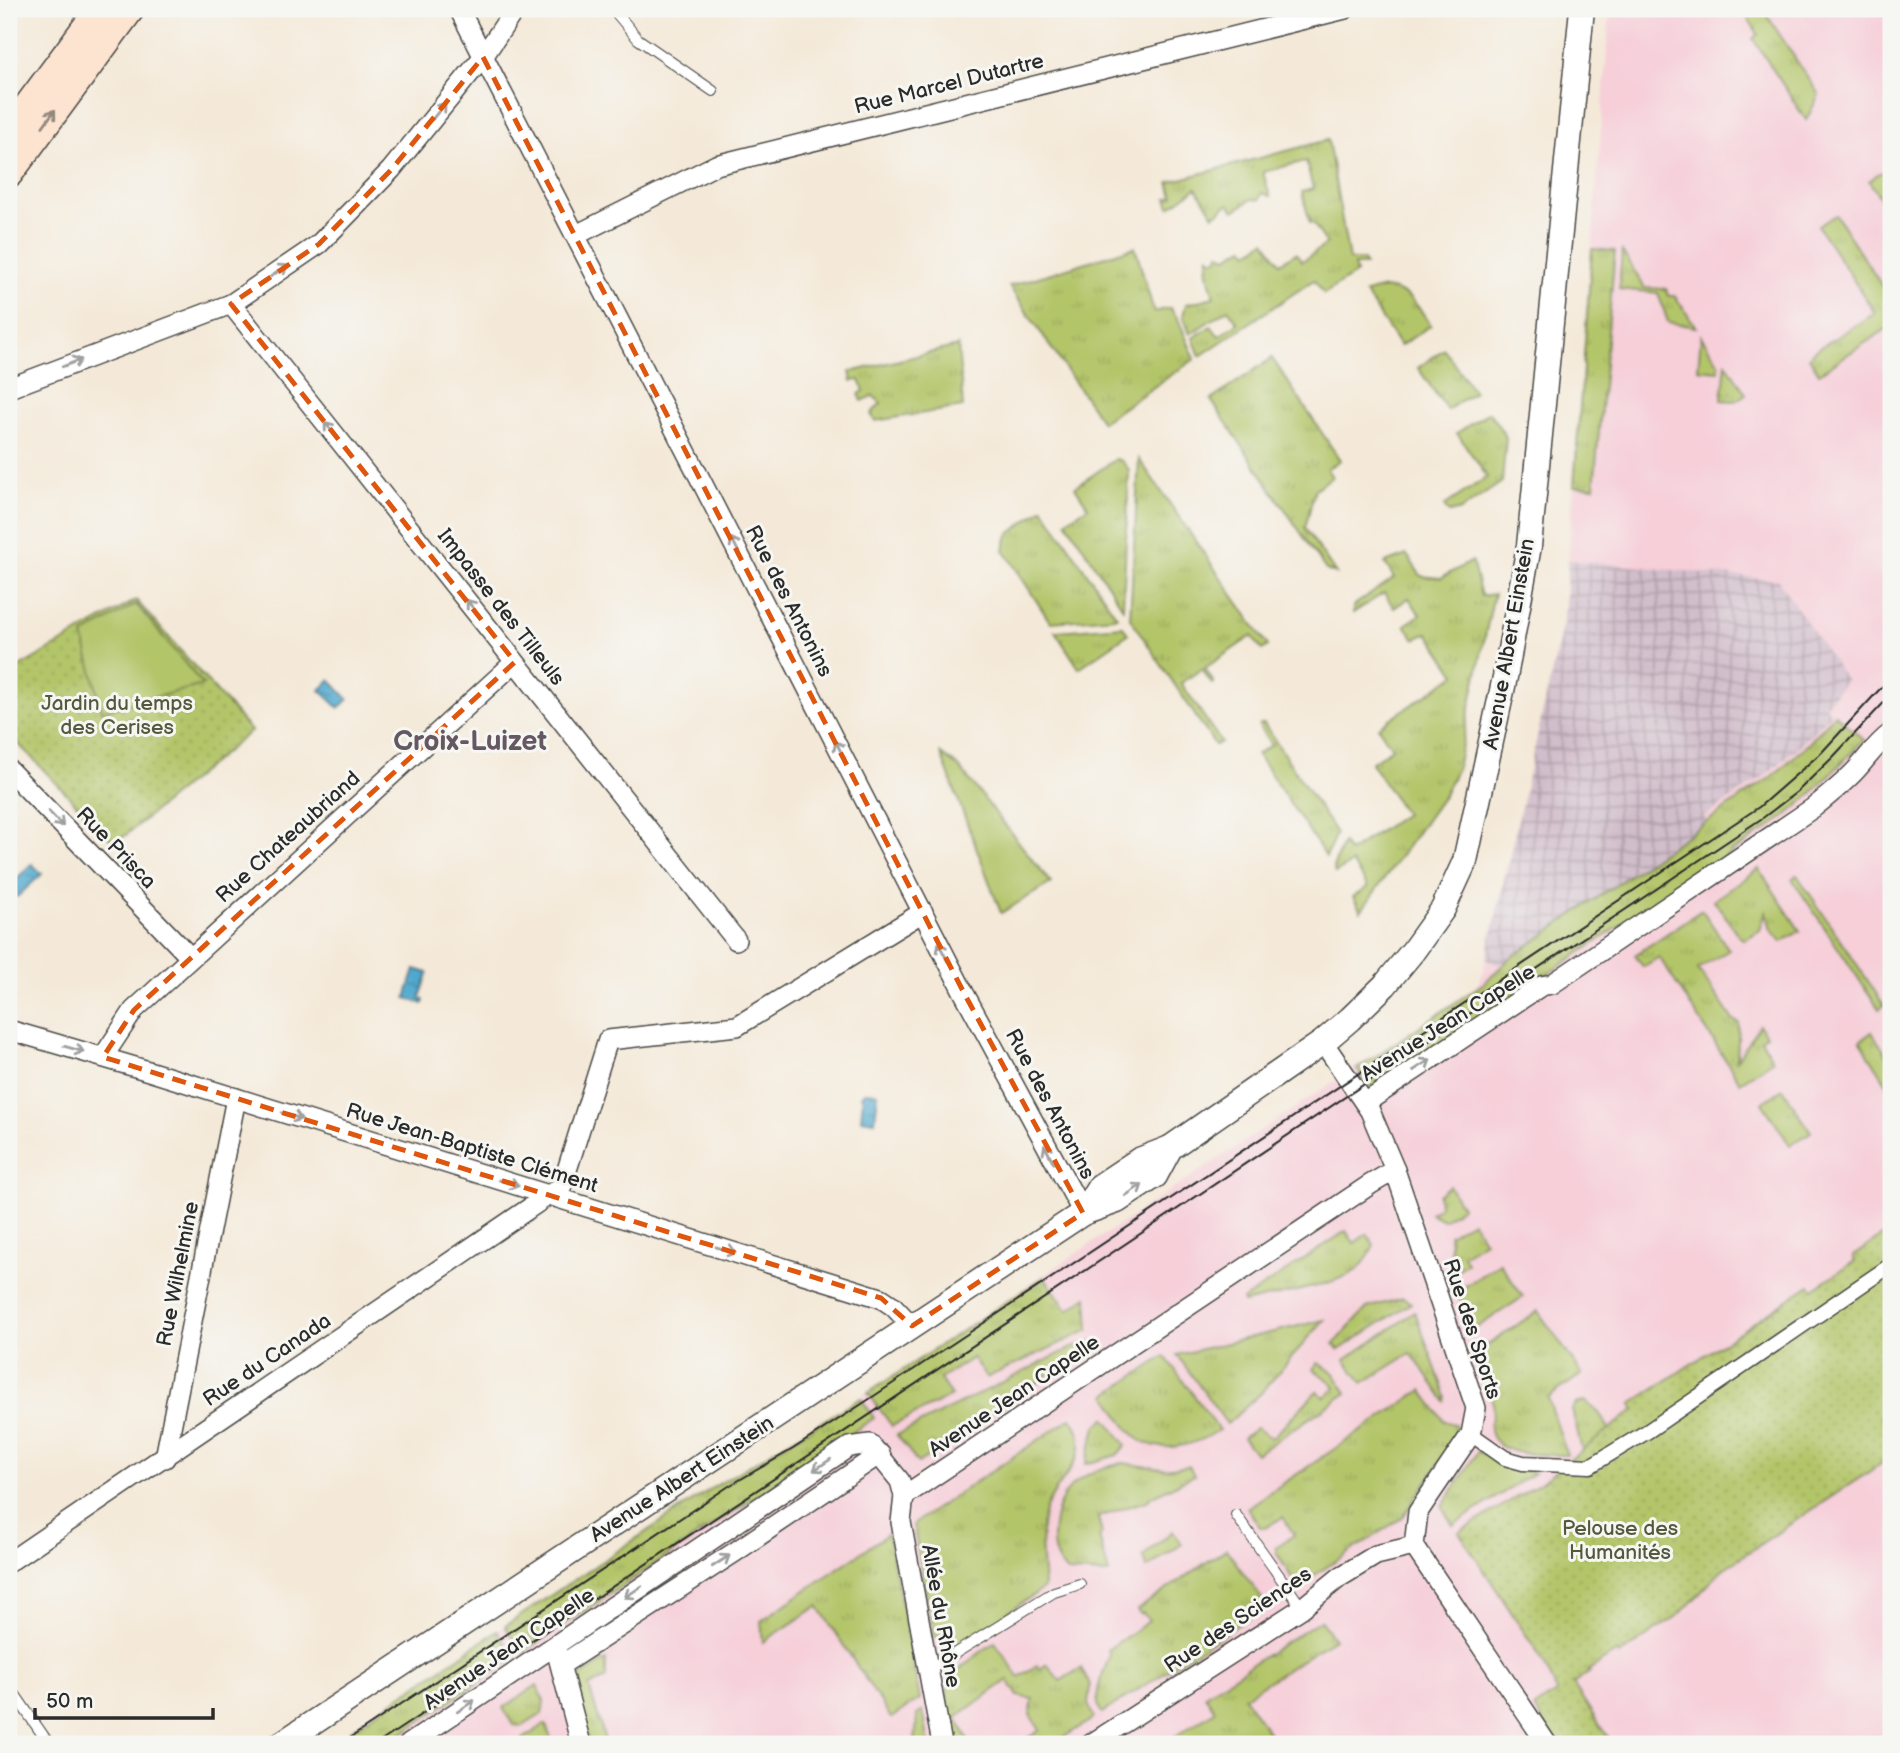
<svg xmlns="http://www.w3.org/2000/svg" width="1900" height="1753" font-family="'Balsamiq Sans',sans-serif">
	<defs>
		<pattern id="industrial-grid" width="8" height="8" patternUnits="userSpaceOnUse" patternTransform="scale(1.75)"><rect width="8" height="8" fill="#d1bdcb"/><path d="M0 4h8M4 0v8" fill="none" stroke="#aa9aa5"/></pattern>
		<pattern id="grass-tufts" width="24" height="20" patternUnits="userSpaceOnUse" patternTransform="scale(1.75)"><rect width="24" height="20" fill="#b3c569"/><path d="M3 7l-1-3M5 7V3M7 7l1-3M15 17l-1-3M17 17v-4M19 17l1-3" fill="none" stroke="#9aa95b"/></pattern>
		<pattern id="park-dots" width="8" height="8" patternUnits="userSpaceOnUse" patternTransform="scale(1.75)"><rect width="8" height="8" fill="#b3c569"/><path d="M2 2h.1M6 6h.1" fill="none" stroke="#9aa95b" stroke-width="1.8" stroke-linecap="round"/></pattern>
		<pattern id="water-ripples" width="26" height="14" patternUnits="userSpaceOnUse" patternTransform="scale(1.75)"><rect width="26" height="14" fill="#50a8cd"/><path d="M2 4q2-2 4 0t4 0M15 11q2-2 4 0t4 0" fill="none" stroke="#4389a7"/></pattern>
	</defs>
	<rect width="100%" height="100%" fill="#f6f6f2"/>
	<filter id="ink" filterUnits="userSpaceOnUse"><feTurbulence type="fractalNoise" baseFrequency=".0143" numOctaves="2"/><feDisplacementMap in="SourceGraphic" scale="14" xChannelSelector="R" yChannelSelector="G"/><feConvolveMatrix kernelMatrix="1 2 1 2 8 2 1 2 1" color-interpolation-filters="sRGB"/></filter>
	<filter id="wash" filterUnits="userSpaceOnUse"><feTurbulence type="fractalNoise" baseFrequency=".00686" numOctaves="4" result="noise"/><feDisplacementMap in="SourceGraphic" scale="28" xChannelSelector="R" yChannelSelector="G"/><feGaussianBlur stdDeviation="1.57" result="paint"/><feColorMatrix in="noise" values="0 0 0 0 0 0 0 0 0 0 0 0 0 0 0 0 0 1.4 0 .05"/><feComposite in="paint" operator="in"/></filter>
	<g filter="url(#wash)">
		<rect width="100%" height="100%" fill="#f4e9d8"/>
		<!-- built -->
		<polygon fill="#f6cfd9" points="1610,9 1891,9 1891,1744 328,1744 712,1487 814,1428 1475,988 1483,973 1564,619"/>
		<!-- industrial -->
		<polygon fill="url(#industrial-grid)" points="1568,560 1778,580 1846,680 1825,706 1832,713 1796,749 1762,778 1704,817 1708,825 1500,964 1486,960 1564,619"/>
		<!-- grass -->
		<g fill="url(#grass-tufts)" stroke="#6f784a" stroke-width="2">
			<polygon points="1742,9 1763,9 1819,95 1806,120 1753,39 1758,34"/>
			<polygon points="1328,140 1349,260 1363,260 1365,265 1354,265 1356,273 1324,294 1314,280 1200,356 1193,338 1211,326 1219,336 1238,323 1228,309 1190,334 1183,316 1186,304 1214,297 1207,271 1209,256 1213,260 1218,258 1219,253 1227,257 1244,247 1249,252 1265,241 1280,263 1296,253 1302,261 1327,244 1313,223 1310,223 1302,192 1313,189 1306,161 1263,172 1270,196 1262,193 1259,200 1252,199 1234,211 1229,204 1214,215 1196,188 1170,207 1167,198 1173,197 1169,182"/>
			<polygon points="1887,172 1891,174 1891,214 1869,181 1879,173"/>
			<polygon points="1836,215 1891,300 1891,326 1819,373 1809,357 1816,350 1875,313 1818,226"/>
			<polygon points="1135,247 1154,312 1170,308 1178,319 1195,359 1102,422 1009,286"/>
			<polygon points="1592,249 1615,251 1594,487 1574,486"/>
			<polygon points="1622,251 1645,288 1666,289 1669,296 1675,296 1696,327 1668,322 1658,293 1619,289"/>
			<path d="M1384,288C1409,290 1418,306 1431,325L1400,346L1365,293Z"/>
			<polygon points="1701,336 1719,364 1719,371 1698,369"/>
			<polygon points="958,346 963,407 875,421 871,414 881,403 873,396 862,401 859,394 864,391 860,380 852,381 850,372"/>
			<polygon points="1444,349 1474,392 1447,410 1418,368"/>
			<polygon points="1272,358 1340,460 1327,469 1332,477 1315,489 1305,528 1336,574 1326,570 1211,400"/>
			<polygon points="1726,363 1746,394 1735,401 1722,400"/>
			<polygon points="1489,412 1506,437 1502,482 1461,510 1449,513 1444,506 1487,477 1457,433"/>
			<polygon points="1116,459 1122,461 1129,470 1123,608 1066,521 1088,507 1075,487"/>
			<polygon points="1139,459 1268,646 1262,650 1252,636 1205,668 1214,683 1212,684 1202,669 1181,683 1221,742 1215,745 1130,618"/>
			<polygon points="1043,508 1117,617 1050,622 1004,550 1008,535"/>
			<polygon points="1407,555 1421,576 1441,578 1472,561 1481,596 1494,594 1457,768 1444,795 1361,911 1353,897 1368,887 1352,863 1335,873 1333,867 1343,843 1349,852 1405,814 1371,763 1392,748 1378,727 1456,675 1428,633 1415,639 1405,625 1420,615 1409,598 1394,608 1384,593 1353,613 1353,606 1394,578 1385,563"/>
			<polygon points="1123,626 1128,634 1079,668 1055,631"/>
			<polygon points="1835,714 1864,740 1809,796 1782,819 1377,1087 1369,1087 1357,1069 1484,983 1509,959 1774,775 1809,743"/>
			<polygon points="1260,724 1264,724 1336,833 1326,857 1257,754 1271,745 1259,726"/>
			<polygon points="1759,869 1800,931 1782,942 1771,930 1766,912 1760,930 1744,940 1738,935 1714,900"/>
			<polygon points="1797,875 1884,1005 1879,1009 1792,879"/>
			<polygon points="1702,910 1729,950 1698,969 1733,1020 1739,1023 1737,1060 1759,1025 1766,1035 1761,1039 1773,1061 1740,1082 1659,957 1643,967 1635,955"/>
			<polygon points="1872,1032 1891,1062 1891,1090 1860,1041"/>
			<polygon points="1783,1089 1811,1132 1790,1145 1762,1103"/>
			<polygon points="1449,1186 1462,1207 1443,1220 1430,1213 1439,1207 1438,1195"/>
			<polygon points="1472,1221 1485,1241 1463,1255 1467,1263 1452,1274 1449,1235"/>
			<path d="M1346,1231L1354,1243L1367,1234L1374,1245C1371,1253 1366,1261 1359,1268C1338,1286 1273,1295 1244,1303L1243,1300Z"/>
			<polygon points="1500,1263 1523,1297 1470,1332 1458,1291"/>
			<polygon points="1044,1277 1068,1310 1087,1297 1089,1330 986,1378 973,1358 940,1379 951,1396 892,1426 868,1393"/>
			<polygon points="1403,1298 1411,1303 1339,1350 1334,1344 1367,1308"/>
			<path d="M1538,1311L1582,1374L1548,1398L1567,1455C1546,1454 1496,1459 1490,1431C1489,1423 1495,1413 1493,1404C1489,1387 1482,1370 1476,1353Z"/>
			<polygon points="1415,1312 1446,1397 1445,1401 1411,1353 1363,1383 1345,1360"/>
			<polygon points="1324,1320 1261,1393 1227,1424 1177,1355"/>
			<polygon points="1092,1341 1093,1345 918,1463 897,1435 1069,1349"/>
			<path d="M1165,1356L1219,1430C1197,1444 1165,1455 1140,1440C1125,1430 1116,1409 1106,1395Z"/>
			<polygon points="1318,1363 1333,1372 1347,1393 1256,1454 1243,1438 1256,1428 1272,1438 1317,1391 1324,1397 1336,1388 1327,1379 1313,1369"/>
			<polygon points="1422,1390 1444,1421 1455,1424 1459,1434 1403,1517 1301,1584 1295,1583 1276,1552 1276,1547 1294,1535 1283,1517 1265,1528 1260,1527 1247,1508"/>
			<polygon points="861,1398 874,1418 522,1653 505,1626 712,1488"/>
			<polygon points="1585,1401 1599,1413 1615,1438 1584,1458 1572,1410 1576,1404"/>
			<path d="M1071,1418C1099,1456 1055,1478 1045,1511C1038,1534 1043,1564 1044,1588L967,1640L955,1644L934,1636L913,1524Z"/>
			<polygon points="1105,1418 1126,1445 1117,1455 1086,1464 1096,1427"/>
			<polygon points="1478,1451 1501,1466 1534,1473 1453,1525 1442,1507"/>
			<path d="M1123,1463L1163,1469L1189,1466L1194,1475L1149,1498V1500L1098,1517L1102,1534L1099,1536L1109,1574L1068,1572C1057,1564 1053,1553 1053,1539C1054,1491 1078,1472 1123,1463Z"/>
			<polygon points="1173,1531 1182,1544 1147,1568 1143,1556"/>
			<polygon points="888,1534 920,1699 891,1718 818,1606 763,1642 761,1621"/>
			<path d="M1226,1549L1267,1606L1102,1713C1090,1697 1104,1672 1110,1655L1107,1650L1149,1621L1143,1613L1140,1614L1137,1610Z"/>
			<polygon points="1320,1620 1334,1639 1244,1697 1276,1744 1163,1744 1215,1711 1205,1695"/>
			<polygon points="497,1631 515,1658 386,1744 360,1744 351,1730"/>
			<path d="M995,1642L1019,1677L1037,1665L1040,1669L1047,1664L1060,1681L1081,1668L1090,1685L1088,1704L1094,1718L1053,1744H1019L1040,1730L1030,1715L1033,1699L1018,1696L1008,1680L956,1717L968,1739L967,1744H955C939,1679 942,1680 995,1642Z"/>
			<polygon points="606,1660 606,1678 589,1686 606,1744 589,1744 572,1681"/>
			<polygon points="537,1685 544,1701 542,1714 523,1726 513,1725 503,1708"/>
			<polygon points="923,1711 929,1744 915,1744 917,1715"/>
			<polygon points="546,1725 553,1744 516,1744 542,1726"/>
		</g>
		<!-- park -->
		<g fill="url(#park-dots)" stroke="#6f784a" stroke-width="2">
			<polygon points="136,600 251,731 115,844 9,734 9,673"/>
			<polygon points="1891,1230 1891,1457 1723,1569 1680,1614 1619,1655 1617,1652 1589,1670 1590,1672 1573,1684 1612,1744 1559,1744 1534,1708 1557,1692 1543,1661 1459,1532 1540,1483 1634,1410 1631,1404 1810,1285 1813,1289 1855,1261 1853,1256"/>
		</g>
		<!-- garden -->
		<g fill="#b3c569" stroke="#6f784a" stroke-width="2">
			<polygon points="136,604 203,685 102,711 83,635"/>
			<polygon points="941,754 959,767 1051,883 1001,913"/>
		</g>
		<!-- water -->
		<g fill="url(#water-ripples)" stroke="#3e6a7c" stroke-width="2">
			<polygon points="330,680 348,699 339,708 320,690"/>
			<polygon points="32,864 42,874 17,897 10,895 9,886"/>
			<polygon points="415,969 428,973 420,998 424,1000 423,1004 406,998"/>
			<polygon points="864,1092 878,1093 875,1121 861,1119 863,1099 861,1096"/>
		</g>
	</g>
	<g filter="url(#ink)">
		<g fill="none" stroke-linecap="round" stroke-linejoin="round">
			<!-- service casing -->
			<g stroke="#494845" stroke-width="12">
				<g id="service">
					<polyline points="613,9 638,39 713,91"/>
					<polyline points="1236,1515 1302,1608"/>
					<polyline points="928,1670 1054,1592 1080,1584"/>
					<polyline points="9,1686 49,1744"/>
				</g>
			</g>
			<!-- pedestrian casing -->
			<g stroke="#494845" stroke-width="17">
				<polyline id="pedestrian" points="1471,1434 1505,1458 1523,1463 1590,1466 1648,1431 1891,1265"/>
			</g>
			<!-- minor casing -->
			<g stroke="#494845" stroke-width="22">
				<g id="minor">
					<polyline points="459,9 964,993 1083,1213"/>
					<polyline points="576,235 716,165 1345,9"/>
					<polyline points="231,304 736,940"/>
					<polyline points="9,388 231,304 319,244 391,170 483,57 515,9"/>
					<polyline points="9,770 190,957"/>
					<polyline points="9,1030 142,1069 881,1298 893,1306 912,1326"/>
					<polyline points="103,1057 134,1010 515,662"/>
					<path d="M1365,1103L1541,986L1552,984L1813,808C1828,796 1843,784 1856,770C1868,757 1876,744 1891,733"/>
					<polyline points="1395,1170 1476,1408 1471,1434 1418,1512 1414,1546 1547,1744"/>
					<polyline points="165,1458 236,1098"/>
					<polyline points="904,1496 901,1522 942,1744"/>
					<polyline points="9,1562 562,1186 608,1040 737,1026 923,912"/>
					<polyline points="557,1653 581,1744"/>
					<polyline points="561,1665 735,1552 880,1454"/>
					<polyline points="409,1744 849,1447 870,1444 900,1481 904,1496 1371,1184 1395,1170 1370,1111 1323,1042"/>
					<polyline points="1091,1744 1302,1608 1340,1577 1376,1555 1414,1546"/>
				</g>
			</g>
			<!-- tertiary casing -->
			<g stroke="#494845" stroke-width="27">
				<g id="tertiary">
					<polyline points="1083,1213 1100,1186 1139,1160 1170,1148 1323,1042 1350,1019 1385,985 1413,951 1443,909 1465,861 1505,677 1529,546 1582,9"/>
					<polyline points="281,1744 1083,1213 1117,1201 1155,1176 1170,1148"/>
				</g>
			</g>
			<!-- secondary casing -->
			<g stroke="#494845" stroke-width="31">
				<g id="secondary">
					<polyline points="9,132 100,9"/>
					<polyline points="9,173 130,9"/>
				</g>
			</g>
			<!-- service -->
			<use href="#service" stroke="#fff" stroke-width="10"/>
			<!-- pedestrian -->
			<use href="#pedestrian" stroke="#fff" stroke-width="14"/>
			<!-- minor -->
			<use href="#minor" stroke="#fff" stroke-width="19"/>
			<!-- tertiary -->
			<use href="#tertiary" stroke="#fff" stroke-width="24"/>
			<!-- secondary -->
			<use href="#secondary" stroke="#fde4d1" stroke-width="28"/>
			<!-- tram -->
			<g stroke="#2b2b2b" stroke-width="2">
				<polyline points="341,1744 729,1486 793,1449 868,1400 1759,807 1822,752 1891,677"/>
				<polyline points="377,1744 1764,817 1798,791 1833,757 1891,695"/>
			</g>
		</g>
		<!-- one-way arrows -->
		<defs><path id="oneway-shaft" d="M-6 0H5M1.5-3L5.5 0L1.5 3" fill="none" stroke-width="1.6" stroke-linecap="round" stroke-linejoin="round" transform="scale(1.75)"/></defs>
		<g stroke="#a0a0a0">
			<use href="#oneway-shaft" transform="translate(439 111) rotate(-51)"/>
			<use href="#oneway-shaft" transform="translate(279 271) rotate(-34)"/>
			<use href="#oneway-shaft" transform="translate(72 363) rotate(-21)"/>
			<use href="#oneway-shaft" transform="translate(331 430) rotate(-128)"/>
			<use href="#oneway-shaft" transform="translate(736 547) rotate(-117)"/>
			<use href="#oneway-shaft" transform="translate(473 608) rotate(-128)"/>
			<use href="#oneway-shaft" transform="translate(840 750) rotate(-117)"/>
			<use href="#oneway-shaft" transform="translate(56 819) rotate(46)"/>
			<use href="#oneway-shaft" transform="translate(943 952) rotate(-117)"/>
			<use href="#oneway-shaft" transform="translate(74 1049) rotate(16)"/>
			<use href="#oneway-shaft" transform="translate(1422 1065) rotate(-33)"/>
			<use href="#oneway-shaft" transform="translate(292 1116) rotate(17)"/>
			<use href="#oneway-shaft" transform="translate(1049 1154) rotate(-118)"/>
			<use href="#oneway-shaft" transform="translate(509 1183) rotate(17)"/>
			<use href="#oneway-shaft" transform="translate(1134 1190) rotate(-34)"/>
			<use href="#oneway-shaft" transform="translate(726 1250) rotate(17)"/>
			<use href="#oneway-shaft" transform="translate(822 1465) rotate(146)"/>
			<use href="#oneway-shaft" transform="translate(721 1561) rotate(-33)"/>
			<use href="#oneway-shaft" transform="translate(633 1592) rotate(146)"/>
			<use href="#oneway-shaft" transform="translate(466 1706) rotate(-34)"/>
		</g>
		<use stroke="#94887e" href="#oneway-shaft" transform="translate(49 118) rotate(-54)"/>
	</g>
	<!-- marked area -->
	<path fill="none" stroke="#df570e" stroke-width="5" stroke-dasharray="14 9" stroke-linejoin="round" d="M483,57L964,993L1083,1213L912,1326L881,1298L103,1057L134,1010L515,662L231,304L319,244L391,170Z"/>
	<g text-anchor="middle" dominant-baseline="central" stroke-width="6" stroke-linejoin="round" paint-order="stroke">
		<!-- street labels -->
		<g font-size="21" fill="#2b2b2b" stroke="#f6f6f2">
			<text transform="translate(949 84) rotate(-14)">Rue Marcel Dutartre</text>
			<text transform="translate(789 601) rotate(63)">Rue des Antonins</text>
			<text transform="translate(501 607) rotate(52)">Impasse des Tilleuls</text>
			<text transform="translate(1509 644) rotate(-80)">Avenue Albert Einstein</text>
			<text transform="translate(288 837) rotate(-42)">Rue Chateaubriand</text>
			<text transform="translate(116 848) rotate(46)">Rue Prisca</text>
			<text transform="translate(1448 1023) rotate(-32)">Avenue Jean Capelle</text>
			<text transform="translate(1050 1104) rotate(62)">Rue des Antonins</text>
			<text transform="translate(472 1148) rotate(17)">Rue Jean-Baptiste Clément</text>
			<text transform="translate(178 1274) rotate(-79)">Rue Wilhelmine</text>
			<text transform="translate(1472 1329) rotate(72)">Rue des Sports</text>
			<text transform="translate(267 1360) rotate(-34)">Rue du Canada</text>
			<text transform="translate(1014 1396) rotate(-34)">Avenue Jean Capelle</text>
			<text transform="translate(682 1479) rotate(-33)">Avenue Albert Einstein</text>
			<text transform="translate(941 1616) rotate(80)">Allée du Rhône</text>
			<text transform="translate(1238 1620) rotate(-34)">Rue des Sciences</text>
			<text transform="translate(509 1649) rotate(-34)">Avenue Jean Capelle</text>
		</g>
		<!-- park labels -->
		<g font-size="21" fill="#54593e" stroke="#f6f6f2">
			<text x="117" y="703">Jardin du temps<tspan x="117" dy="24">des Cerises</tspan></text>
			<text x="1620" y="1528">Pelouse des<tspan x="1620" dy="24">Humanités</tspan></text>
		</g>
		<!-- district labels -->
		<g font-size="28" font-weight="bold" fill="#655863" stroke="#f6f6f2">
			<text x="470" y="741">Croix-Luizet</text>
		</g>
	</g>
	<!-- margin -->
	<rect width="1900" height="1753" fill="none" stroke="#f6f6f2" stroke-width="35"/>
	<!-- scale -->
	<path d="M35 1708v10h178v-10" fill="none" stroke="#2b2b2b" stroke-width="3.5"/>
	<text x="46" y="1708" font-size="21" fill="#2b2b2b" stroke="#f6f6f2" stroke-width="5" paint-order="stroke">50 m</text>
</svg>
